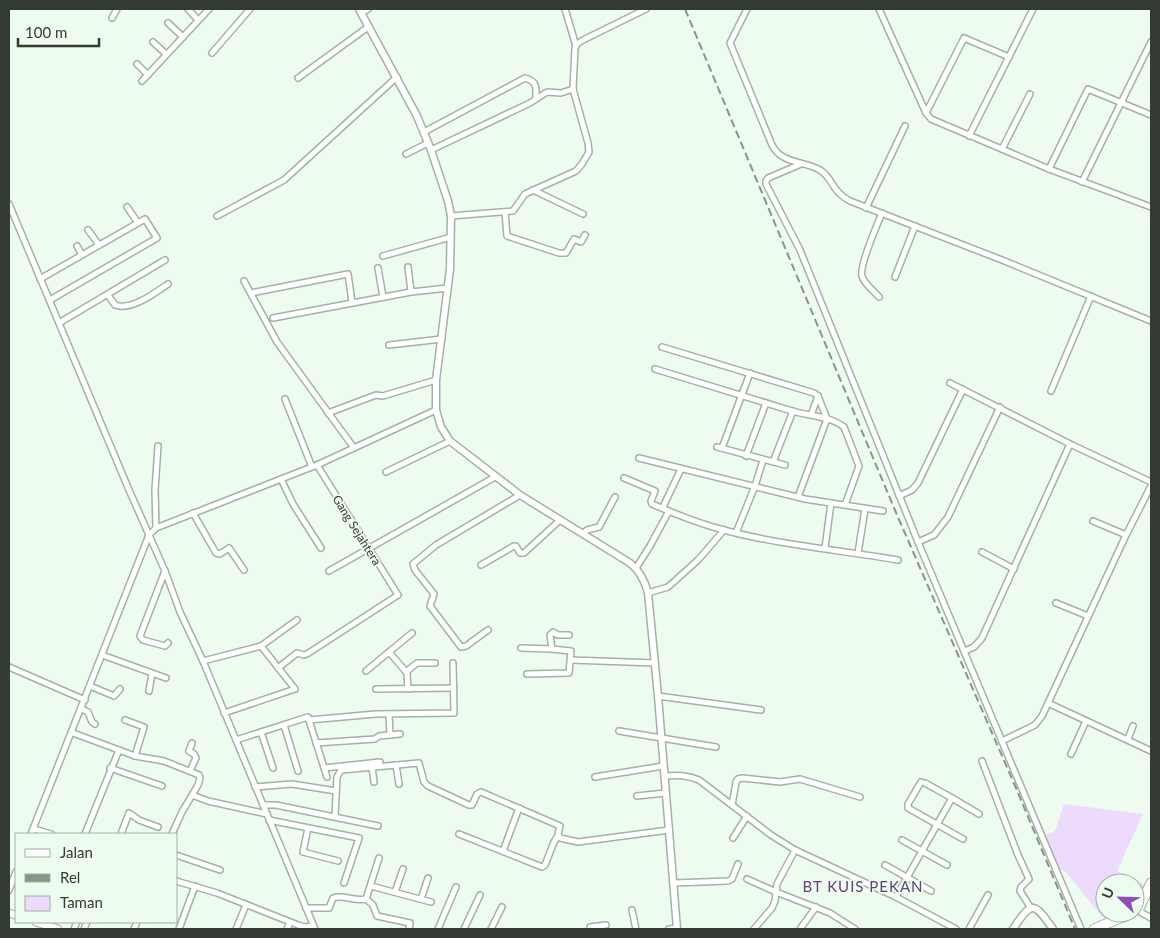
<svg xmlns="http://www.w3.org/2000/svg" width="1160" height="938" font-family="Lato,sans-serif">
	<rect width="100%" height="100%" fill="#edfcee"/>
	<!-- green -->
	<polygon fill="#eddbfd" points="1064,804 1143,814 1117,871 1145,885 1135,903 1135,883 1105,883 1105,913 1117,913 1104,919 1065,871 1058,869 1044,836 1055,831"/>
	<g fill="none" stroke-linecap="round" stroke-linejoin="round">
		<!-- minor casing -->
		<g stroke="#a3b2a5" stroke-width="8">
			<g id="minor">
				<polyline points="188,9 198,20"/>
				<polyline points="565,9 576,46"/>
				<path d="M747,9L730,43L772,145C781,164 805,161 820,170C833,178 832,192 850,201L1002,260L1151,321"/>
				<polyline points="879,9 926,113 931,119 1049,169 1151,207"/>
				<polyline points="361,13 368,9"/>
				<polyline points="112,18 117,9"/>
				<polyline points="168,23 183,37"/>
				<polyline points="153,42 166,54"/>
				<polyline points="212,53 250,9"/>
				<polyline points="137,64 148,75"/>
				<polyline points="298,78 368,27"/>
				<polyline points="142,81 209,9"/>
				<polyline points="926,113 964,38 1009,57"/>
				<path d="M424,132L525,78C538,82 536,87 536,99"/>
				<polyline points="969,136 1033,9"/>
				<polyline points="1002,149 1030,94"/>
				<polyline points="431,150 530,103 547,92 561,93 573,89"/>
				<polyline points="406,154 428,143"/>
				<polyline points="801,164 768,178 766,181 766,184 800,250 918,542 1081,929"/>
				<polyline points="1049,169 1088,89 1151,115"/>
				<polyline points="1082,182 1151,42"/>
				<polyline points="533,190 583,214"/>
				<polyline points="9,204 129,490 165,571 180,612 203,661 315,929"/>
				<polyline points="127,207 138,223"/>
				<polyline points="866,208 905,126"/>
				<polyline points="505,212 507,236 559,253 566,253 574,239 581,242 585,235"/>
				<polyline points="217,216 284,180 397,77"/>
				<polyline points="451,216 513,211 525,194 576,171 582,164 589,152 588,143 573,89 575,48 577,44 583,40 646,9"/>
				<polyline points="88,230 99,245"/>
				<polyline points="77,246 82,255"/>
				<polyline points="383,256 451,237"/>
				<polyline points="408,267 411,292"/>
				<polyline points="378,268 383,297"/>
				<polyline points="895,277 915,226"/>
				<polyline points="40,279 145,219 157,238 50,300"/>
				<polyline points="244,281 277,342 354,448"/>
				<polyline points="251,293 348,274 352,302"/>
				<path d="M108,295L115,305C131,311 155,293 168,284"/>
				<path d="M879,297C874,291 864,284 862,276C859,266 877,225 882,213"/>
				<polyline points="273,318 411,292 448,288"/>
				<polyline points="59,323 165,260"/>
				<polyline points="389,345 442,339"/>
				<polyline points="662,347 814,393 818,396 827,419 798,497"/>
				<path d="M655,369C701,383 747,397 792,411C809,416 830,416 844,427L859,466L845,505"/>
				<polyline points="950,383 1070,444 1151,482"/>
				<polyline points="1051,391 1091,296"/>
				<polyline points="285,399 312,467"/>
				<polyline points="328,413 376,395 383,396 436,380"/>
				<polyline points="811,415 818,396"/>
				<polyline points="717,447 785,465"/>
				<polyline points="722,448 750,373"/>
				<polyline points="746,456 766,403"/>
				<polyline points="639,458 805,499 883,511"/>
				<polyline points="773,462 793,411"/>
				<polyline points="386,472 450,441"/>
				<path d="M624,478L655,491L651,501L652,504C675,514 700,524 724,530C779,545 841,550 898,560"/>
				<polyline points="281,479 293,504 321,548"/>
				<polyline points="899,496 912,490 918,483 963,389"/>
				<polyline points="663,507 681,469"/>
				<polyline points="193,513 216,553 220,554 229,548 244,570"/>
				<polyline points="1093,521 1126,535"/>
				<polyline points="156,528 155,490 158,446"/>
				<polyline points="736,533 755,486 763,460"/>
				<polyline points="583,534 587,530 599,527 615,497"/>
				<polyline points="918,542 934,535 948,517 1000,407"/>
				<polyline points="825,548 831,503"/>
				<polyline points="982,552 1014,569"/>
				<polyline points="858,553 865,509"/>
				<polyline points="481,565 514,546 516,546 520,553 524,553 560,520"/>
				<polyline points="636,568 650,546 669,511"/>
				<polyline points="165,571 140,636 143,640 165,646 168,643"/>
				<polyline points="329,571 495,477"/>
				<polyline points="648,593 668,587 698,560 724,530"/>
				<polyline points="1056,603 1088,616"/>
				<polyline points="488,630 466,646 461,647 430,606 434,594 415,570 413,564 436,545 520,495"/>
				<polyline points="521,648 552,649"/>
				<polyline points="965,651 974,647 982,638 1070,444"/>
				<polyline points="389,652 407,673 408,689"/>
				<polyline points="102,655 166,678"/>
				<polyline points="571,660 655,663"/>
				<polyline points="203,661 261,646 297,620"/>
				<polyline points="9,667 85,700"/>
				<polyline points="278,668 297,653 304,655 307,654 398,595 317,465"/>
				<polyline points="366,671 412,633"/>
				<polyline points="406,672 417,663 435,663"/>
				<polyline points="527,674 569,673 571,651 552,649 550,635 553,632 558,635 569,635"/>
				<polyline points="90,686 114,696 120,689"/>
				<polyline points="376,689 454,688"/>
				<polyline points="149,691 152,674"/>
				<polyline points="658,696 761,710"/>
				<polyline points="1048,703 1151,751"/>
				<polyline points="82,709 88,712 92,722 95,724"/>
				<polyline points="224,713 295,689 261,646"/>
				<polyline points="389,714 390,735"/>
				<polyline points="125,720 144,727 135,756"/>
				<polyline points="309,720 376,714 454,713 453,663"/>
				<polyline points="284,725 298,771"/>
				<polyline points="619,731 716,747"/>
				<polyline points="261,732 273,768"/>
				<polyline points="73,733 135,756 164,761 199,775 200,778 198,785 182,812 172,834"/>
				<polyline points="1128,739 1133,726"/>
				<polyline points="236,740 308,717 327,777"/>
				<polyline points="1002,741 1035,725 1042,716 1126,535 1151,486"/>
				<polyline points="316,743 375,739 379,736 400,734"/>
				<polyline points="1071,754 1086,721"/>
				<polyline points="982,761 1018,855 1029,879 1021,887 1020,891 1031,908"/>
				<polyline points="396,765 399,784"/>
				<polyline points="372,767 374,782"/>
				<polyline points="110,768 162,786"/>
				<polyline points="324,768 380,762"/>
				<polyline points="190,771 196,758 194,754 189,751 192,743"/>
				<path d="M664,776C677,775 687,775 699,780L771,835L795,850L896,897L956,929"/>
				<polyline points="595,777 663,766"/>
				<polyline points="921,782 908,804 908,808 963,839"/>
				<polyline points="255,787 292,784 336,791"/>
				<polyline points="192,795 208,801 267,814"/>
				<polyline points="637,796 665,793"/>
				<polyline points="952,798 979,814"/>
				<polyline points="263,805 276,805 378,826"/>
				<polyline points="732,805 736,782 738,779 742,778 780,782 800,779 860,797"/>
				<polyline points="335,816 337,777 341,770 419,763 424,782 428,786 469,805 472,805 477,794 481,792 560,826 558,834 560,838 578,842 669,830"/>
				<polyline points="269,820 359,838 344,883"/>
				<polyline points="308,828 303,852 338,861"/>
				<polyline points="34,829 51,834"/>
				<polyline points="31,834 149,535 156,528 317,465 436,410"/>
				<polyline points="85,834 119,750"/>
				<polyline points="121,834 129,813 139,820 158,827"/>
				<polyline points="459,834 542,867 545,865 554,842 558,836"/>
				<polyline points="733,838 747,816"/>
				<polyline points="902,840 947,865"/>
				<polyline points="503,851 519,808"/>
				<polyline points="176,855 220,870"/>
				<polyline points="885,865 931,891"/>
				<polyline points="747,879 776,892 830,913 855,929"/>
				<polyline points="176,881 217,893 298,925 305,927 313,926"/>
				<polyline points="674,883 728,881 732,879 738,864"/>
				<polyline points="371,886 431,902"/>
				<polyline points="9,890 16,872"/>
				<polyline points="395,892 403,869"/>
				<polyline points="896,897 952,798 925,783"/>
				<polyline points="366,899 373,905 377,916 410,923 409,929"/>
				<polyline points="421,899 428,878"/>
				<path d="M306,908H329L333,898C343,894 355,902 366,899L379,858"/>
				<polyline points="632,910 636,929"/>
				<polyline points="1137,910 1151,918"/>
				<polyline points="74,929 77,922"/>
				<polyline points="84,929 87,922"/>
				<polyline points="134,929 137,922"/>
				<polyline points="179,929 195,886"/>
				<polyline points="236,929 246,905"/>
				<polyline points="287,929 290,922"/>
				<polyline points="438,929 456,887"/>
				<polyline points="464,929 480,895"/>
				<polyline points="491,929 502,907"/>
				<polyline points="590,929 590,927 606,925"/>
				<polyline points="669,929 676,928"/>
				<polyline points="754,929 772,908 775,901 777,884 795,850"/>
				<polyline points="800,929 816,907"/>
				<polyline points="969,929 988,895"/>
			</g>
		</g>
		<!-- tertiary casing -->
		<g stroke="#a3b2a5" stroke-width="9">
			<g id="tertiary">
				<path d="M359,9L417,116L431,150L448,201L451,216L450,269L436,380V410L441,427L450,441L520,495L630,563C640,571 645,581 648,593L658,696L677,929"/>
				<path d="M1013,929C1032,900 1034,902 1053,929"/>
			</g>
		</g>
		<!-- secondary casing -->
		<g stroke="#a3b2a5" stroke-width="9">
			<g id="secondary">
				<polyline points="9,913 16,915"/>
				<polyline points="36,922 58,929"/>
			</g>
		</g>
		<!-- trunk casing -->
		<g stroke="#a3b2a5" stroke-width="11">
			<g id="trunk">
				<polyline points="1139,908 1151,883"/>
				<polyline points="1094,929 1132,913"/>
			</g>
		</g>
		<!-- minor -->
		<use href="#minor" stroke="#fff" stroke-width="5"/>
		<!-- tertiary -->
		<use href="#tertiary" stroke="#fff" stroke-width="6"/>
		<!-- secondary -->
		<use href="#secondary" stroke="#fff" stroke-width="7"/>
		<!-- trunk -->
		<use href="#trunk" stroke="#fff" stroke-width="9"/>
		<!-- rail -->
		<polyline stroke="#89948a" stroke-width="2" stroke-dasharray="8 4" stroke-linecap="butt" points="685,9 897,515 1016,788 1075,929"/>
	</g>
	<g text-anchor="middle" dominant-baseline="central" stroke-width="4" stroke-linejoin="round" paint-order="stroke">
		<!-- street labels -->
		<g font-size="12" fill="#333933" stroke="#edfcee">
			<text transform="translate(357 530) rotate(58)">Gang Sejahtera</text>
		</g>
		<!-- quarter labels -->
		<g font-size="15" letter-spacing="1" fill="#62407b" stroke="#edfcee">
			<text x="863" y="886">BT KUIS PEKAN</text>
		</g>
	</g>
	<!-- border -->
	<rect width="1160" height="938" fill="none" stroke="#333933" stroke-width="20"/>
	<!-- legend -->
	<rect x="15" y="833" width="162" height="90" fill="#edfcee" stroke="#a3aea3"/>
	<rect x="25" y="849" width="25" height="8" fill="#ffffff" stroke="#a3aea3"/>
	<text x="60" y="858" font-size="15" fill="#333933">Jalan</text>
	<rect x="25" y="874" width="25" height="8" fill="#89948a" stroke="#a3aea3"/>
	<text x="60" y="883" font-size="15" fill="#333933">Rel</text>
	<rect x="25" y="896" width="25" height="15" fill="#eddbfd" stroke="#a3aea3"/>
	<text x="60" y="908" font-size="15" fill="#333933">Taman</text>
	<!-- north arrow -->
	<g transform="translate(1120 898) rotate(293)"><circle r="24" fill="#edfcee" stroke="#a3aea3"/>
	<path d="M0-4L9 19L0 12L-9 19Z" fill="#914bbe"/>
	<text y="-8" font-size="14" font-weight="bold" text-anchor="middle" fill="#333933">U</text>
	</g>
	<!-- scale -->
	<path d="M18 38v8h81v-8" fill="none" stroke="#333933" stroke-width="2.5"/>
	<text x="25" y="38" font-size="15" fill="#333933" stroke="#edfcee" stroke-width="4" paint-order="stroke">100 m</text>
</svg>
